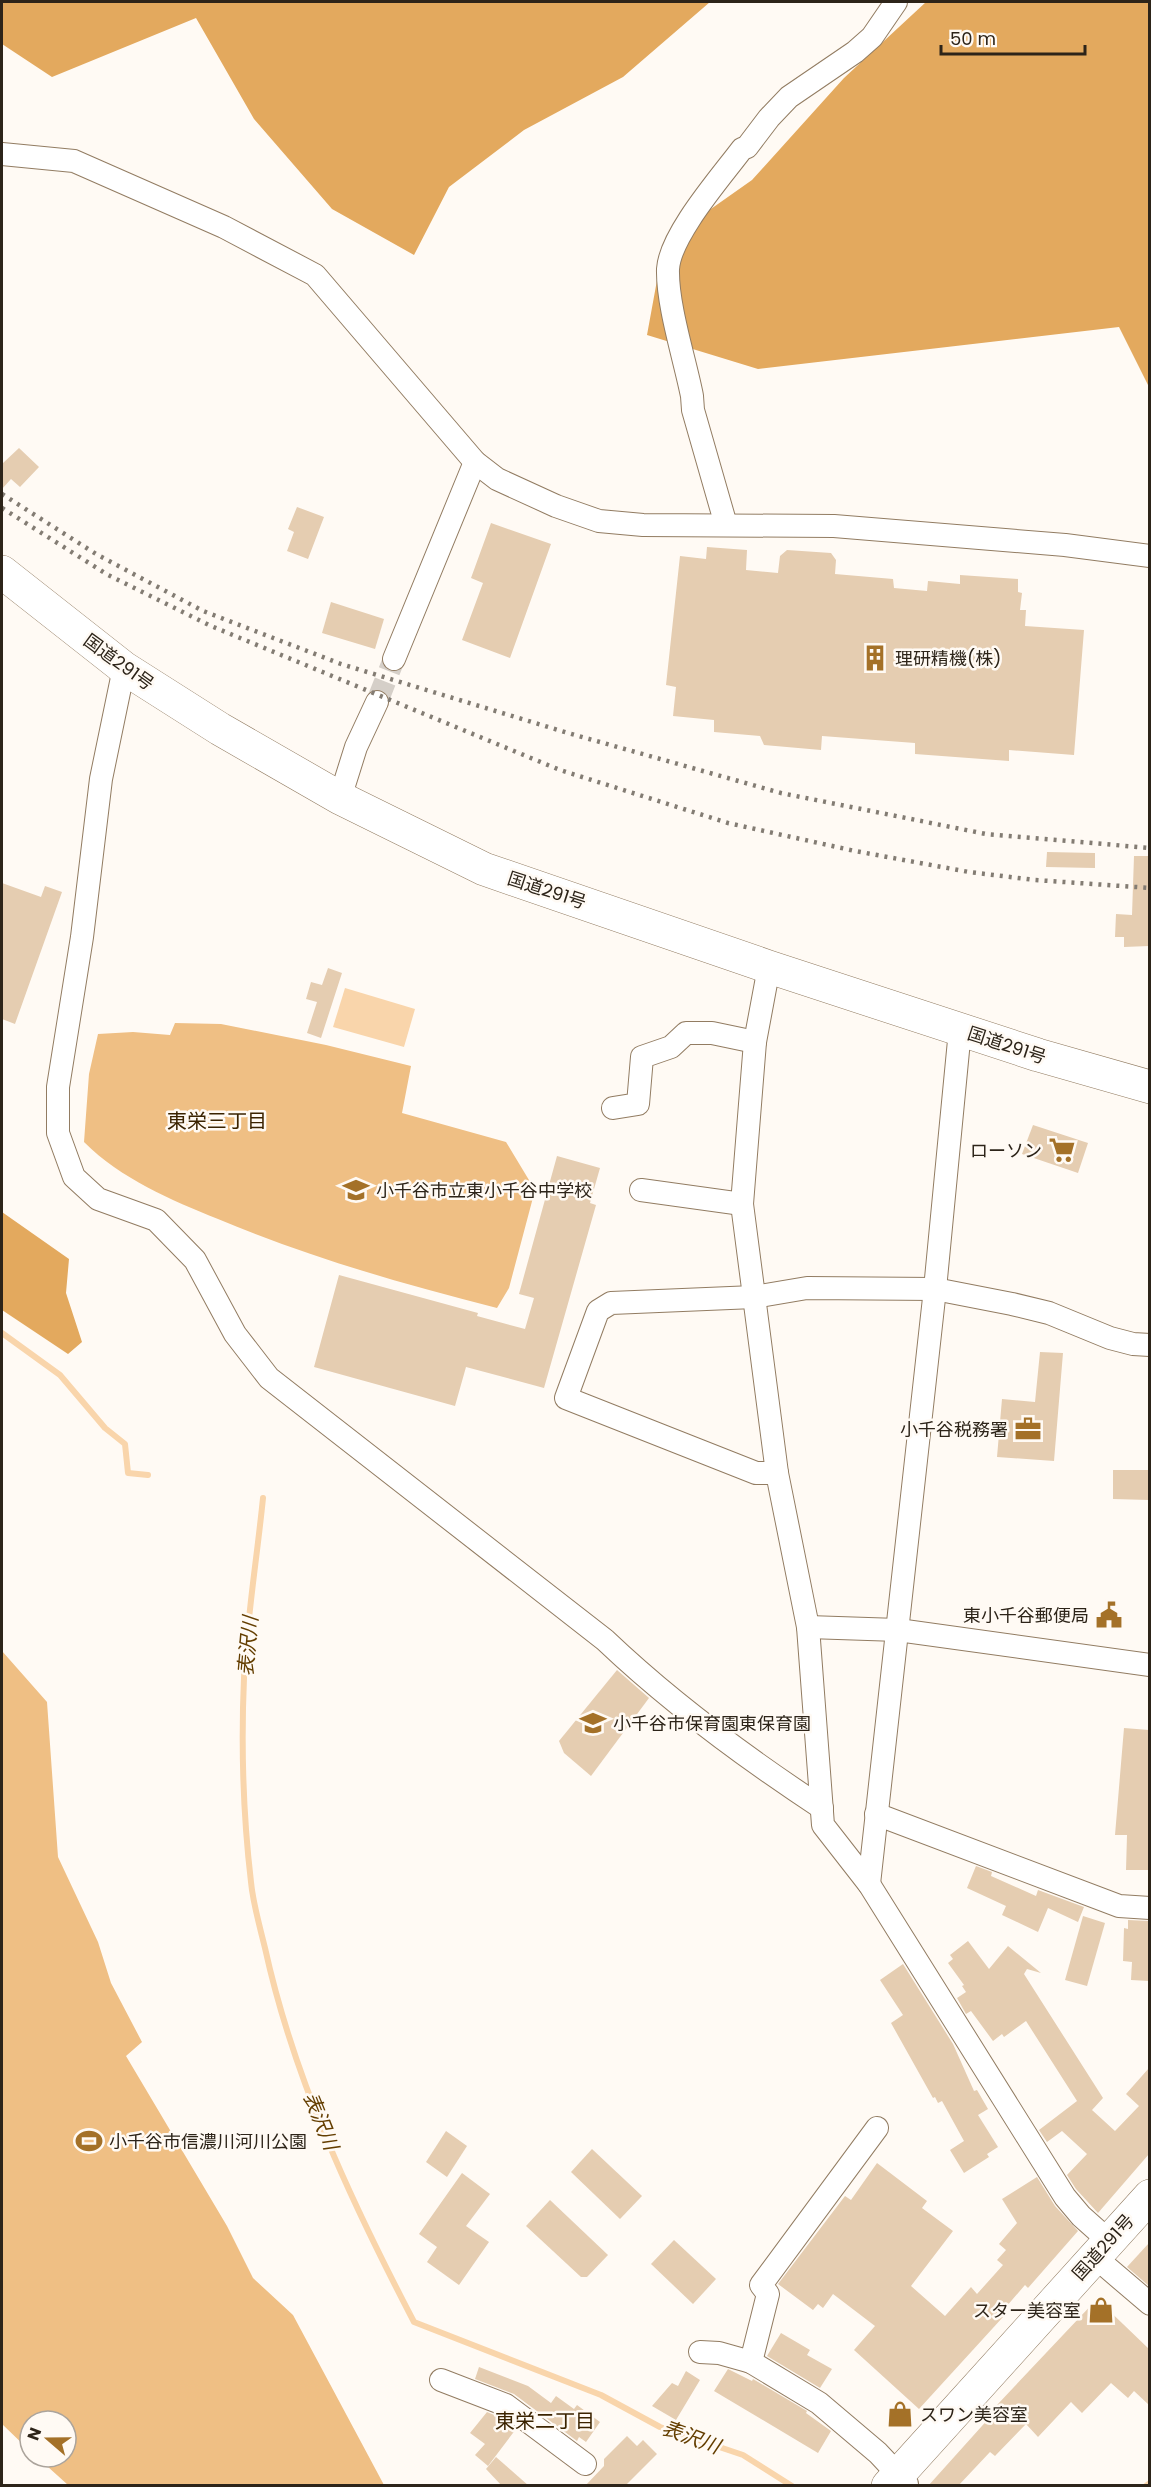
<svg xmlns="http://www.w3.org/2000/svg" width="1151" height="2487" font-family="Poppins,'Noto Sans JP',sans-serif">
	<rect width="100%" height="100%" fill="#fffaf4"/>
	<!-- green -->
	<g fill="#efbf84">
		<path d="M175,1023L221,1024L326,1045L411,1066L402,1113L506,1142L535,1190L509,1288L497,1308C402,1284 309,1257 218,1219C171,1200 121,1179 84,1142L89,1074L98,1034L133,1032L170,1035Z"/>
		<polygon points="2,1651 47,1702 58,1857 98,1942 111,1983 142,2042 126,2056 227,2226 253,2278 293,2315 384,2485 68,2485 37,2457 66,2457 66,2421 30,2421 30,2451 2,2424"/>
	</g>
	<!-- forest -->
	<g fill="#e3a95e">
		<polygon points="2,2 710,2 623,77 524,130 449,187 414,255 332,209 254,119 196,18 52,77 2,44"/>
		<polygon points="926,2 1149,2 1149,387 1119,327 758,369 647,335 664,242 752,180 844,78"/>
		<polygon points="2,1212 69,1259 66,1293 82,1342 68,1354 2,1310"/>
	</g>
	<!-- water -->
	<polygon fill="#f9d5ab" points="345,988 415,1009 404,1047 333,1027"/>
	<g fill="none" stroke-linecap="round" stroke-linejoin="round">
		<!-- stream -->
		<g stroke="#f9d5ab" stroke-width="6">
			<polyline points="2,1333 60,1375 105,1428 125,1444 128,1473 148,1475"/>
			<path d="M263,1498C257,1558 247,1618 244,1678C241,1746 243,1814 251,1882C253,1904 260,1927 265,1948C294,2080 352,2203 414,2322L601,2395L660,2427L743,2455L792,2486"/>
			<polyline points="1146,2486 1150,2483"/>
		</g>
	</g>
	<!-- building -->
	<g fill="#e5cdb1">
		<polygon points="19,448 39,467 20,487 11,479 2,489 2,464"/>
		<polygon points="297,507 324,517 308,559 287,551 294,532 288,529"/>
		<polygon points="491,523 551,544 510,658 462,640 483,583 471,578"/>
		<polygon points="707,547 747,550 746,570 778,573 780,556 787,550 831,553 836,560 835,574 893,579 894,588 927,591 928,581 960,584 960,575 1018,579 1018,592 1022,593 1020,610 1026,610 1025,626 1084,630 1074,755 1009,750 1009,761 915,754 915,743 822,736 821,750 764,745 760,736 714,732 714,720 673,716 676,687 666,685 680,556 706,559"/>
		<polygon points="331,602 384,619 375,649 322,633"/>
		<polygon points="1047,852 1095,853 1095,868 1046,867"/>
		<polygon points="1134,856 1149,856 1149,946 1124,947 1124,937 1115,937 1116,914 1132,915"/>
		<polygon points="2,883 41,897 45,886 62,892 15,1024 2,1019"/>
		<polygon points="328,968 342,973 321,1038 307,1033 317,1002 306,999 311,982 322,985"/>
		<polygon points="1033,1125 1088,1143 1078,1173 1022,1154"/>
		<polygon points="557,1156 600,1168 590,1203 596,1205 544,1388 466,1367 455,1406 314,1367 339,1275 478,1313 477,1316 525,1329 534,1298 519,1294"/>
		<polygon points="1040,1352 1063,1353 1054,1461 997,1457 1002,1399 1035,1402"/>
		<polygon points="1113,1470 1149,1470 1149,1500 1113,1499"/>
		<polygon points="617,1670 649,1698 591,1776 564,1753 559,1741"/>
		<polygon points="1124,1728 1149,1730 1149,1870 1126,1870 1127,1835 1115,1835"/>
		<polygon points="976,1866 992,1872 991,1876 1036,1896 1038,1890 1084,1907 1078,1922 1048,1908 1038,1932 1002,1915 1006,1906 967,1888"/>
		<polygon points="1083,1916 1105,1923 1087,1986 1065,1980"/>
		<polygon points="1128,1920 1149,1921 1149,1981 1131,1980 1132,1962 1123,1961 1124,1928 1128,1929"/>
		<polygon points="968,1941 989,1969 1008,1946 1041,1973 1027,1969 1024,1974 1103,2098 1092,2110 1115,2131 1139,2106 1126,2094 1149,2068 1149,2154 1098,2213 1076,2189 1067,2175 1087,2154 1062,2131 1047,2142 1039,2130 1077,2101 1026,2021 1004,2037 1002,2034 993,2041 971,2011 966,2014 957,1998 966,1992 962,1986 964,1985 948,1963 953,1959 950,1955"/>
		<polygon points="903,1964 953,2044 974,2091 977,2090 988,2109 978,2115 998,2147 987,2154 989,2157 964,2173 950,2150 964,2141 942,2101 938,2103 935,2097 933,2098 891,2023 903,2015 880,1980"/>
		<polygon points="446,2131 467,2146 447,2177 426,2162"/>
		<polygon points="592,2149 642,2196 620,2219 571,2172"/>
		<polygon points="877,2163 927,2201 922,2208 953,2231 911,2286 945,2316 971,2287 977,2294 1003,2265 997,2260 1006,2250 999,2244 1017,2223 1002,2199 1037,2177 1055,2206 1078,2231 1028,2288 1025,2285 1000,2314 1003,2317 919,2409 854,2350 875,2326 833,2294 823,2308 818,2304 813,2310 778,2284 845,2196 851,2200"/>
		<polygon points="462,2173 490,2194 466,2226 489,2242 459,2285 427,2262 437,2247 419,2234"/>
		<polygon points="550,2200 608,2255 587,2277 581,2277 526,2226"/>
		<polygon points="674,2240 716,2279 693,2304 651,2264"/>
		<polygon points="1149,2243 1149,2286 1127,2267"/>
		<polygon points="1097,2299 1149,2349 1149,2405 1134,2391 1128,2398 1111,2383 1082,2413 1071,2402 1038,2437 1026,2424 995,2456 990,2452 958,2486 928,2486 999,2407 997,2405"/>
		<polygon points="781,2333 810,2350 807,2355 832,2369 820,2388 767,2356"/>
		<polygon points="479,2367 528,2386 551,2403 556,2396 574,2409 577,2405 600,2422 586,2442 579,2437 577,2441 514,2394 475,2379"/>
		<polygon points="728,2369 752,2381 753,2379 807,2411 806,2413 831,2431 818,2453 714,2391"/>
		<polygon points="686,2371 700,2380 676,2420 652,2406 672,2383 678,2386"/>
		<polygon points="487,2412 499,2417 516,2429 488,2466 475,2455 485,2444 470,2433"/>
		<polygon points="627,2436 637,2446 643,2440 657,2454 625,2486 585,2486 604,2466 604,2459"/>
		<polygon points="496,2457 529,2486 502,2486 486,2469"/>
	</g>
	<g fill="none" stroke-linecap="round" stroke-linejoin="round">
		<!-- minor-tunnel -->
		<polyline stroke="#d5cfc8" stroke-width="22" stroke-dasharray="22 11" stroke-linecap="butt" points="377,702 394,659"/>
		<!-- minor casing -->
		<g stroke="#927c62" stroke-width="24">
			<g id="minor">
				<polyline points="2,154 74,161 224,227 315,275 475,462 497,479 556,506 599,521 643,525 834,526 1065,545 1150,556"/>
				<path d="M726,525L693,410L692,396C685,360 667,305 668,269C670,235 721,177 742,149L747,147L769,118L789,97L855,52L872,37L896,2"/>
				<polyline points="394,659 475,462"/>
				<path d="M124,668L101,779L82,937L58,1087V1133L74,1177L98,1199L156,1220L195,1260L235,1334L269,1378L605,1640C668,1700 749,1760 822,1808"/>
				<polyline points="340,798 356,747 377,702"/>
				<polyline points="769,967 755,1042 742,1204 777,1473 808,1627 823,1825 869,1884 1065,2197 1081,2216 1109,2241"/>
				<polyline points="613,1108 638,1104 642,1057 671,1047 686,1033 712,1033 755,1042"/>
				<polyline points="641,1190 742,1204"/>
				<polyline points="777,1473 756,1473 566,1398 598,1311 611,1303 754,1297 807,1288 935,1289 1012,1304 1049,1313 1110,1338 1133,1344 1150,1345"/>
				<polyline points="808,1627 898,1630 1150,1665"/>
				<polyline points="876,1814 1119,1906 1150,1908"/>
				<polyline points="869,1884 935,1289 960,1030"/>
				<polyline points="1095,2257 1150,2304"/>
				<polyline points="700,2352 719,2353 751,2362 819,2403 878,2453 907,2484"/>
				<polyline points="751,2362 768,2294 761,2285 877,2128"/>
				<polyline points="441,2380 506,2405 585,2464"/>
			</g>
		</g>
		<!-- highway casing -->
		<g stroke="#927c62" stroke-width="34">
			<g id="highway">
				<polyline points="2,572 124,668 220,729 340,798 484,869 769,967 1038,1055 1150,1087"/>
				<polyline points="888,2486 1150,2196"/>
			</g>
		</g>
		<!-- minor -->
		<use href="#minor" stroke="#fff" stroke-width="22"/>
		<!-- highway -->
		<use href="#highway" stroke="#fff" stroke-width="33"/>
		<!-- rail -->
		<g stroke="#837c73" stroke-width="4.5" stroke-dasharray="3 6" stroke-linecap="butt">
			<polyline points="2,494 96,554 203,611 341,664 568,733 781,793 986,834 1150,848"/>
			<polyline points="2,508 108,575 211,626 560,770 728,823 855,851 969,872 1035,880 1150,888"/>
		</g>
	</g>
	<!-- icons -->
	<defs>
		<g id="building-bare" transform="scale(2.07)"><path d="M-4-6H4V6H1V3H-1V6H-4ZM-2.5-4.3h1.7v1.8h-1.7ZM.8-4.3h1.7v1.8H.8ZM-2.5-1h1.7V.8h-1.7ZM.8-1h1.7V.8H.8Z" fill="#a47128" stroke="#fffaf4" stroke-width="2.5" paint-order="stroke"/></g>
		<g id="supermarket-bare" transform="scale(2.07)"><path d="M-6-5.5h2.5l.6 2H6L4.5 2H-2.5L-4.4-4H-6ZM-1.5 3.2a1.3 1.3 0 1 0 .1 0ZM3 3.2a1.3 1.3 0 1 0 .1 0Z" fill="#a47128" stroke="#fffaf4" stroke-width="2.5" paint-order="stroke"/></g>
		<g id="school-bare" transform="scale(2.07)"><path d="M0-5L7-2L0 1L-7-2ZM-4 1L0 2.5L4 1V4Q0 6-4 4Z" fill="#a47128" stroke="#fffaf4" stroke-width="2.5" paint-order="stroke"/></g>
		<g id="office-bare" transform="scale(2.07)"><path d="M-6-3h4V-5.5h4V-3h4V5H-6ZM-1-4.5V-3h2v-1.5ZM-6 0V1H6V0Z" fill="#a47128" stroke="#fffaf4" stroke-width="2.5" paint-order="stroke"/></g>
		<g id="civic-bare" transform="scale(2.07)"><path d="M-.6-6.5H3V-4.5H.6V-3L4-1V1h2V6H-6V1h2V-1L-.6-3ZM-1.2 2.5V6h2.4V2.5Z" fill="#a47128" stroke="#fffaf4" stroke-width="2.5" paint-order="stroke"/></g>
		<g id="stadium-bare" transform="scale(2.07)"><path d="M0-5a6.5 5 0 1 0 0 10a6.5 5 0 1 0 0-10ZM-3.5-1.8h7v3.6h-7Z" fill="#a47128" stroke="#fffaf4" stroke-width="2.5" paint-order="stroke"/></g>
		<g id="shop-bare" transform="scale(2.07)"><path d="M-5-2.5h2.3a2.7 3.5 0 0 1 5.4 0H5L5.5 6h-11ZM-1.5-2.5h3a1.5 2.3 0 0 0-3 0Z" fill="#a47128" stroke="#fffaf4" stroke-width="2.5" paint-order="stroke"/></g>
	</defs>
	<g fill-rule="evenodd">
		<use href="#building-bare" x="875" y="658"/>
		<use href="#supermarket-bare" x="1062" y="1150"/>
		<use href="#school-bare" x="356" y="1190"/>
		<use href="#office-bare" x="1028" y="1429"/>
		<use href="#civic-bare" x="1109" y="1615"/>
		<use href="#school-bare" x="593" y="1723"/>
		<use href="#stadium-bare" x="89" y="2141"/>
		<use href="#shop-bare" x="1101" y="2310"/>
		<use href="#shop-bare" x="900" y="2414"/>
	</g>
	<g text-anchor="middle" dominant-baseline="central" stroke-width="5" stroke-linejoin="round" paint-order="stroke">
		<!-- poi labels -->
		<g font-size="18" fill="#2d2419" stroke="#fffaf4" text-anchor="start">
			<text x="895" y="658">理研精機(株)</text>
			<text x="1042" y="1150" text-anchor="end">ローソン</text>
			<text x="376" y="1190">小千谷市立東小千谷中学校</text>
			<text x="1008" y="1429" text-anchor="end">小千谷税務署</text>
			<text x="1089" y="1615" text-anchor="end">東小千谷郵便局</text>
			<text x="613" y="1723">小千谷市保育園東保育園</text>
			<text x="109" y="2141">小千谷市信濃川河川公園</text>
			<text x="1081" y="2310" text-anchor="end">スター美容室</text>
			<text x="920" y="2414">スワン美容室</text>
		</g>
		<!-- street labels -->
		<g font-size="18" fill="#2d2419" stroke="#fffaf4">
			<text transform="translate(119 662) rotate(36)">国道291号</text>
			<text transform="translate(547 890) rotate(18)">国道291号</text>
			<text transform="translate(1007 1045) rotate(18)">国道291号</text>
			<text transform="translate(1103 2247) rotate(-48)">国道291号</text>
		</g>
		<!-- neighbourhood labels -->
		<g font-size="20" fill="#3b2300" stroke="#fffaf4">
			<text x="217" y="1121">東栄三丁目</text>
			<text x="545" y="2421">東栄二丁目</text>
		</g>
		<!-- water labels -->
		<g font-size="20" font-style="italic" fill="#643e00" stroke="#fffaf4">
			<text transform="translate(248 1646) rotate(-85)">表沢川</text>
			<text transform="translate(321 2121) rotate(68)">表沢川</text>
			<text transform="translate(691 2437) rotate(20)">表沢川</text>
		</g>
	</g>
	<!-- border -->
	<rect width="1151" height="2487" fill="none" stroke="#2d2419" stroke-width="6"/>
	<!-- north arrow -->
	<g transform="translate(48 2439) rotate(290)"><circle r="28" fill="#fffaf4" stroke="#aba49c" stroke-width="1.5"/>
	<path d="M0-4.5L10 22L0 15L-10 22Z" fill="#a47128"/>
	<text y="-9" font-size="16" font-weight="bold" text-anchor="middle" fill="#2d2419">N</text>
	</g>
	<!-- scale -->
	<path d="M941 45v9h144v-9" fill="none" stroke="#2d2419" stroke-width="3"/>
	<text x="950" y="45" font-size="18" fill="#2d2419" stroke="#fffaf4" stroke-width="4.5" paint-order="stroke">50 m</text>
</svg>
